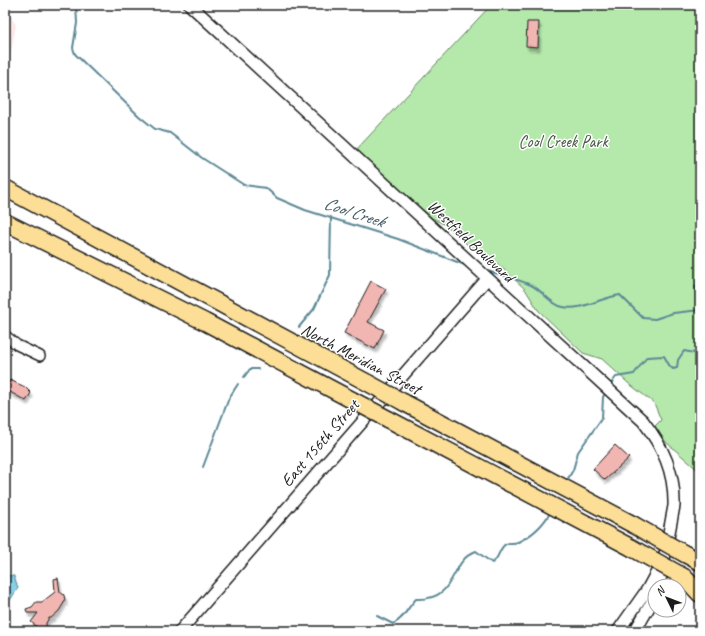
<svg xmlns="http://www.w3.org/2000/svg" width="705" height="636" font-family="Caveat,sans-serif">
	<defs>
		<filter id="shadow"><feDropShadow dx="2" dy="4" stdDeviation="1" flood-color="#0004"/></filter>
	</defs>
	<rect width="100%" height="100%" fill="#fff"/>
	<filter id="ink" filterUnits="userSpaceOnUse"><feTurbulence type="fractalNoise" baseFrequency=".025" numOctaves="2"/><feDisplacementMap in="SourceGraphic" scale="8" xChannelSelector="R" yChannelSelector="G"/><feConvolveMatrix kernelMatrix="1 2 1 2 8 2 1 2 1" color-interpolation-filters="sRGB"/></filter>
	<g filter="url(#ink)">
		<!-- built -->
		<polygon fill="#fbe9e8" points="5,7 16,25 5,84"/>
		<!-- green -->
		<polygon fill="#b4e9ab" stroke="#688264" points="491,5 700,5 700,472 666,442 655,426 661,420 654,403 628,383 602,359 583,353 538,310 525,289 488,255 471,248 447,226 432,218 356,150"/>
		<!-- water -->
		<polygon fill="#87d0e7" stroke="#5c8896" points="5,575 14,576 18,588 5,608"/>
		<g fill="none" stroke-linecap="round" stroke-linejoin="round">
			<!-- stream -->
			<g stroke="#5c8896" stroke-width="2">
				<polyline points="76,5 77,23 73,48 75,54 139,116 155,129 170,133 202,158 244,185 266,188 277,198 305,210 398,239 465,265"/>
				<path d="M487,271C501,275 517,279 531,285C542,290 551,305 563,307C582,311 602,297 620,295L643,318L655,319L673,313L700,310"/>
				<polyline points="700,281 695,287 697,293 700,294"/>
				<polyline points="299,327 314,309 330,275 331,217"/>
				<polyline points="244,377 250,369 258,369"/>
				<polyline points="610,385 616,377 634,374 647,357 664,356 669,365 673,369 677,368 678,360 684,351 700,354"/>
				<polyline points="203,467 229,398 238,384"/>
				<polyline points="566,482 573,470 578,452 602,418 603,397 606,392"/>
				<path d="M377,616L393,624C405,618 407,608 416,599C458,601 448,562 476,551L492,563C500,558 499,547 506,544C509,542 514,544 518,542C533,535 543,526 551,511"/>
			</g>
		</g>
		<!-- building -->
		<g fill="#f2b6b2" stroke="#1c1c1c" filter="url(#shadow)">
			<polygon points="527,22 539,22 538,47 526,46"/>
			<polygon points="371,281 386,289 368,322 384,330 375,349 344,333"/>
			<polygon points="10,380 25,387 31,393 26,401 5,389"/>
			<polygon points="615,445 629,458 605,480 593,469"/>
			<polygon points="58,578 60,592 64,595 65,601 59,611 51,618 49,618 46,623 46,631 37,631 37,627 31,622 38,613 27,613 26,609 32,607 36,602 42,602 55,592 54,579"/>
		</g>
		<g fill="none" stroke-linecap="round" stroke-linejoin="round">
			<!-- minor casing -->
			<g stroke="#1c1c1c" stroke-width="12">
				<polyline id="minor" points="5,335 17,345 40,356"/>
			</g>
			<!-- tertiary casing -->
			<g stroke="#1c1c1c" stroke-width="14">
				<g id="tertiary">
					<path d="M190,5L643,421C663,447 675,472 674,506L659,586"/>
					<polyline points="180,631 487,279"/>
					<polyline points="618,631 647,590 660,566"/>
					<polyline points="635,631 655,597"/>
				</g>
			</g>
			<!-- motorway casing -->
			<g stroke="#1c1c1c" stroke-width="19">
				<g id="motorway">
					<polyline points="5,188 368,383"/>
					<polyline points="5,222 205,322 352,400"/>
					<polyline points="403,402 634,525"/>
					<polyline points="388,419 632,548"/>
					<polyline points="685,554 700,562"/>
					<polyline points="684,577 700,594"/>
				</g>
			</g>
			<!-- minor -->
			<use href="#minor" stroke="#fff" stroke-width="9"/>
			<!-- tertiary -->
			<use href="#tertiary" stroke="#fff" stroke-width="11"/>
			<!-- motorway -->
			<use href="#motorway" stroke="#fcde96" stroke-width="16"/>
			<!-- motorway-bridge casing -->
			<g stroke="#1c1c1c" stroke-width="19" stroke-linecap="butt">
				<g id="motorway-bridge">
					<polyline points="368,383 403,402"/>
					<polyline points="352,400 388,419"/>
					<polyline points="634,525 685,554"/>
					<polyline points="632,548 684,577"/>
				</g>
			</g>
			<!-- motorway-bridge -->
			<use href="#motorway-bridge" stroke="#fcde96" stroke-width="16"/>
		</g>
	</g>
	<g text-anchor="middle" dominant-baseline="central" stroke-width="3" stroke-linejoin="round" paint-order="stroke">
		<!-- park labels -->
		<g font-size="17" fill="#4a5a47" stroke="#fff">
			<text x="563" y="141">Cool Creek Park</text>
		</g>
		<!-- street labels -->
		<g font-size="17" fill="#1c1c1c" stroke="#fff">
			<text transform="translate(471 241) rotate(43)">Westfield Boulevard</text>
			<text transform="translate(361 359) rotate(28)">North Meridian Street</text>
			<text transform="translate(320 443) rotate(-49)">East 156th Street</text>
		</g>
		<!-- water labels -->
		<g font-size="18" font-style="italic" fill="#415b63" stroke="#fff">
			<text transform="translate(354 212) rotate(18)">Cool Creek</text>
		</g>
	</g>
	<!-- margin -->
	<rect width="705" height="636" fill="none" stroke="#fff" stroke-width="20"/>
	<rect x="10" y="10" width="685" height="616" fill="none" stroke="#1c1c1c" stroke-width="1.5" filter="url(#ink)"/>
	<!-- north arrow -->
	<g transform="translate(667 598) rotate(313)"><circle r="19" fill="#ffffff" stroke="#a4a4a4"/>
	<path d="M0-3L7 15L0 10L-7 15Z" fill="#1c1c1c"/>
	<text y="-6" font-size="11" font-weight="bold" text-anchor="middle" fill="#1c1c1c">N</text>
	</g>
</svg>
